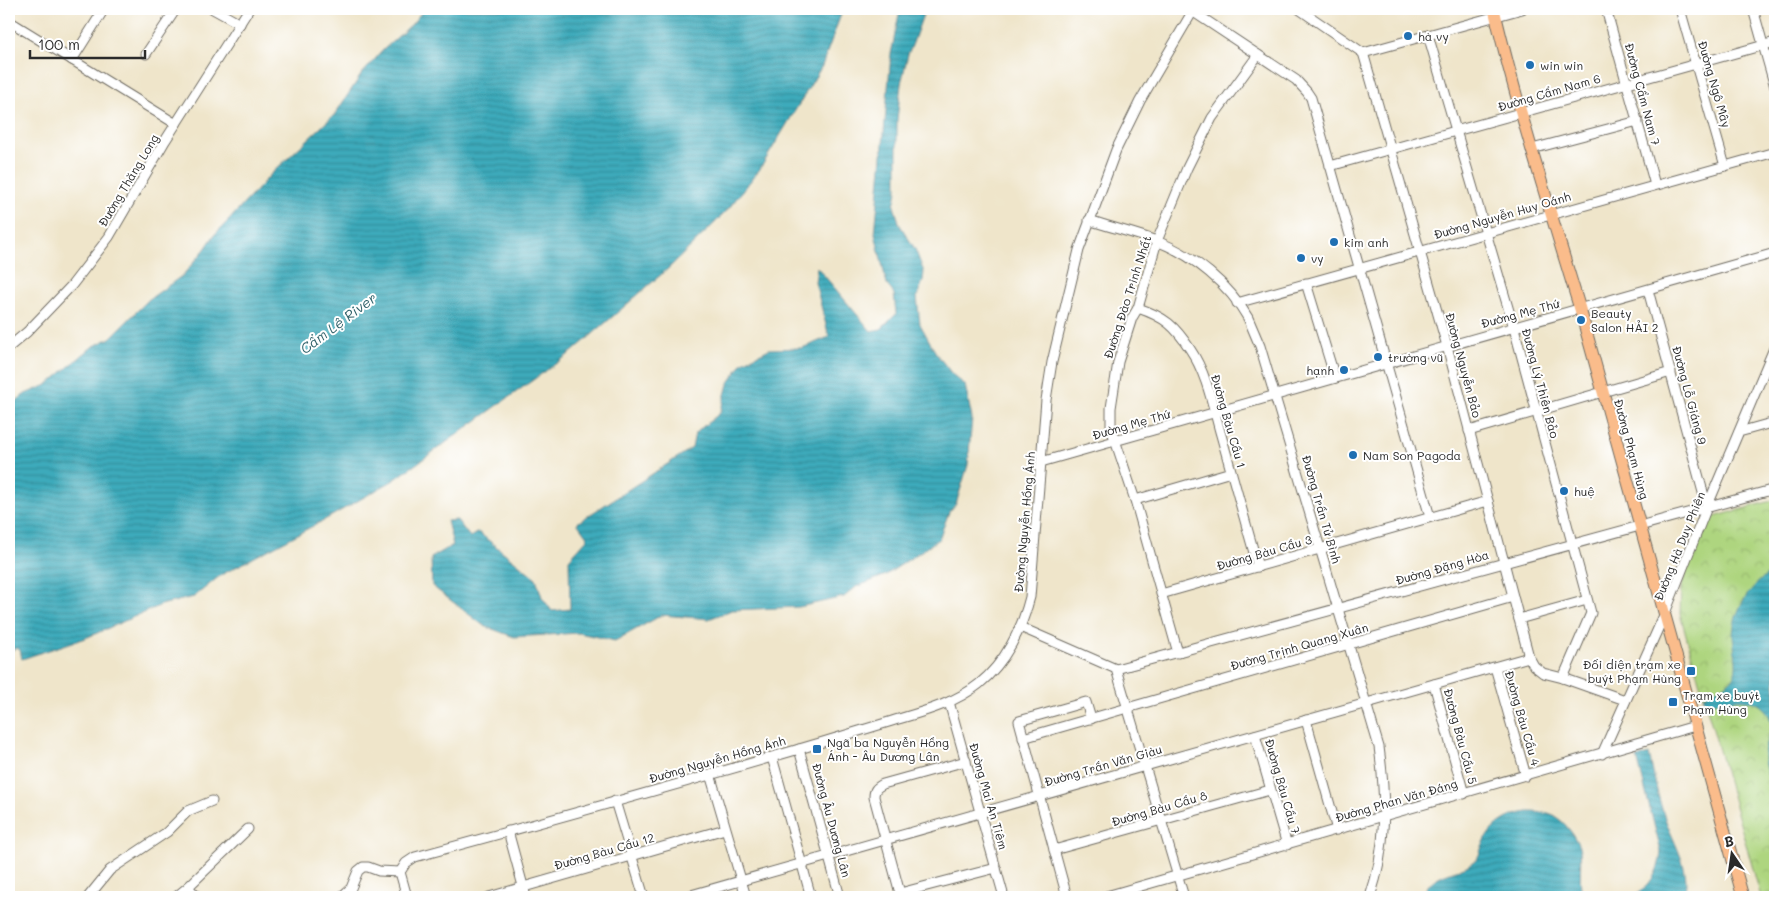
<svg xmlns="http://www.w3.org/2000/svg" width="1784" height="906" font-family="Mali,sans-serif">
	<defs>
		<pattern id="park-crowns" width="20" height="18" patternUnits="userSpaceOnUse" patternTransform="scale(1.25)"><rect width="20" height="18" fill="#aed57f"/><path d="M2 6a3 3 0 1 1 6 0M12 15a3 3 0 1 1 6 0" fill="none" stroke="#96b76e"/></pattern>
		<pattern id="water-rules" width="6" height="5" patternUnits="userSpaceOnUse" patternTransform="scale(1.25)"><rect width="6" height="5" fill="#3caabb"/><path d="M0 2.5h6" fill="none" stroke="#338b98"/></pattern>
	</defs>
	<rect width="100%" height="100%" fill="#fff"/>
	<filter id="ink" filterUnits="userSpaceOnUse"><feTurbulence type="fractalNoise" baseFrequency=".02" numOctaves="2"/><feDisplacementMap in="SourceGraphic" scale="10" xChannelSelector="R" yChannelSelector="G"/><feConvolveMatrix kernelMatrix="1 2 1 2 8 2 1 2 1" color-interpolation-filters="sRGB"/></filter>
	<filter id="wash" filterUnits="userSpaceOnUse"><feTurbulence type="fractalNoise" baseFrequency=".0096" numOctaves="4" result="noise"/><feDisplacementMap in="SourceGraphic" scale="20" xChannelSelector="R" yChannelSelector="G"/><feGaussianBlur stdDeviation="1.12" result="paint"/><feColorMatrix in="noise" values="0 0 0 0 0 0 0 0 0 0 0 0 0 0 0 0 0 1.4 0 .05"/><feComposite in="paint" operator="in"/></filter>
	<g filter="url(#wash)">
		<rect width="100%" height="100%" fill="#efe5ca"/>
		<!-- park -->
		<polygon fill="url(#park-crowns)" stroke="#6c8055" points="1775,500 1775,897 1761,897 1680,614 1681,588 1686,572 1706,526 1714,517"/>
		<!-- water -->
		<g fill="url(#water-rules)" stroke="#346a73">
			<polygon points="424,9 843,9 822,66 760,169 725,213 671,266 572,352 394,480 328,518 221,575 194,597 161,605 88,637 22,659 20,650 17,648 9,651 9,407 25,394 47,385 92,347 110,338 148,300 183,275 205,249 215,234 229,220 272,173 335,114 361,75 383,50 412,24"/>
			<polygon points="900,9 925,9 913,43 908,54 901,84 897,120 897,192 894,206 900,225 915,249 924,272 923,281 917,297 920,324 936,353 952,374 965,385 972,418 968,465 956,504 949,512 939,539 886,575 856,587 844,597 799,607 732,610 709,619 662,615 615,641 579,633 514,637 484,626 432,586 431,558 453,545 447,521 457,520 470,537 478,532 536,578 542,597 552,611 570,609 569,559 588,538 577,523 692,448 695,433 720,413 728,384 743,362 769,349 802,348 829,337 815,282 817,267 871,331 881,329 896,314 894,294 887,285 875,234 891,54"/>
			<path d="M1775,570V788C1766,775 1761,759 1766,744C1767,739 1770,734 1771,729C1772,724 1770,718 1768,714C1756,693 1730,701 1711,703L1708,702H1705L1703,696L1707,695V693C1714,689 1726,686 1731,680C1741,668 1733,649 1733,635C1734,607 1752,583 1775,570Z"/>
			<path d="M1649,754C1654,776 1658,799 1666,821C1673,841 1695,877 1682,897H1629C1649,890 1659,872 1661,852L1637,758Z"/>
			<path d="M1528,812C1549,812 1559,815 1571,832C1575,838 1578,843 1580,850C1582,863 1579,876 1581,889L1589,897H1423C1429,871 1458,874 1475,861C1480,856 1480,850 1483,844C1492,824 1508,815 1528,812Z"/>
		</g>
	</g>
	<g filter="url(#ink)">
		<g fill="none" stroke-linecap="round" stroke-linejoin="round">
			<!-- minor casing -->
			<g stroke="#706c63" stroke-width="11">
				<g id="minor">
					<polyline points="213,9 240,24"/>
					<polyline points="1299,9 1363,53 1364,56 1447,346 1529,657 1534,666 1543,673 1563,678 1625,700"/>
					<polyline points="1606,9 1655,185"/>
					<polyline points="1680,9 1725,166"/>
					<polyline points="1753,9 1775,87"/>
					<polyline points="1192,11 1296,80 1307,92 1311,98 1430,517"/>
					<polyline points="9,21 176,124"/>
					<polyline points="1428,35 1514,328 1591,613 1563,678"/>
					<polyline points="1363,53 1522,9"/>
					<polyline points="146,54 176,9"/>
					<polyline points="72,60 104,9"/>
					<polyline points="1532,149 1638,121"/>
					<polyline points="1330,166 1775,42"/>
					<path d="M1089,220C1112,228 1136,233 1159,242C1194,256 1229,284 1248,318C1252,327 1256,337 1260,346L1379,747C1386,798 1387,847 1370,897"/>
					<polyline points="1306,283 1335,378"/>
					<polyline points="1648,290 1707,507"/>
					<polyline points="1237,303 1775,152"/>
					<path d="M1138,308C1165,317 1175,326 1190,349C1207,374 1213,407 1221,435C1233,479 1246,523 1258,567"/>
					<polyline points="9,347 27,332 72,285 109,237 165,141 249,9"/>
					<polyline points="1469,431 1671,372"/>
					<polyline points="1739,432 1775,422"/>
					<polyline points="1041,462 1775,253"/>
					<polyline points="1135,500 1231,472"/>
					<polyline points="1161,594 1488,501"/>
					<polyline points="1519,619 1587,600"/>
					<polyline points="1020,627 1116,669 1184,897"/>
					<polyline points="1178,653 1135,500 1111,428 1111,408 1118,362 1132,318 1138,308 1157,241 1187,168 1212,118 1258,55"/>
					<polyline points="1495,667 1526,776"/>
					<polyline points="1116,669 1775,489"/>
					<polyline points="1434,684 1464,794"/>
					<polyline points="949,702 1004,897"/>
					<polyline points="1306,720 1337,830"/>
					<polyline points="1255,735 1287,845"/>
					<polyline points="1023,738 1513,597"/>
					<polyline points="799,749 840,897"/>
					<polyline points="1602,754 1665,613 1707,507 1775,346"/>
					<polyline points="772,757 811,897"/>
					<polyline points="710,774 746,897"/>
					<polyline points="615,801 644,897"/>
					<polyline points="508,831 526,897"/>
					<polyline points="1054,850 1270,790"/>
					<path d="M400,872L406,863L415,857C551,820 688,782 823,742C846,735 869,728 892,721C922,712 954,704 979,684C1005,663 1022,629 1030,597L1046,400L1052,362L1079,250L1116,150L1140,101L1194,9"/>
					<polyline points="400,872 407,897"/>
					<polyline points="188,887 197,897"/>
					<polyline points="900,893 996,868"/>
					<polyline points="88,897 110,870 167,832 188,811 212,801"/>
					<polyline points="176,897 188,887 248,829"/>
					<polyline points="341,897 351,888 358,871 363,867 368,867 379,871 400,872"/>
					<polyline points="489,897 725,829"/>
					<polyline points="684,897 1529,657"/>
					<path d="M901,897L874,797C874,790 876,788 883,784L966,761"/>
					<polyline points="1067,897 1019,721 1086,702 1091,719"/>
					<polyline points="1103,897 1695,726"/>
				</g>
			</g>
			<!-- major casing -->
			<g stroke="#706c63" stroke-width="13">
				<path id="major" d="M1494,9C1518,110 1550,210 1580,309L1743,897"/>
			</g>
			<!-- minor -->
			<use href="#minor" stroke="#fff" stroke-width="9"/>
			<!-- major -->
			<use href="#major" stroke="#fabc8b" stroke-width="11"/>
		</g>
	</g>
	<!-- markers -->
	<g fill="#1f6fb2" stroke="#fff" stroke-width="2">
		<circle cx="1408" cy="36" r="5"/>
		<circle cx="1530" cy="65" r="5"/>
		<circle cx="1334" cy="242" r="5"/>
		<circle cx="1301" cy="258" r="5"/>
		<circle cx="1581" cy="320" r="5"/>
		<circle cx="1378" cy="357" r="5"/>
		<circle cx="1344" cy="370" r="5"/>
		<circle cx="1353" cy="455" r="5"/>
		<circle cx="1564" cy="491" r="5"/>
		<rect x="1686" y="666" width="10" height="10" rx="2.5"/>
		<rect x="1668" y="697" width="10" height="10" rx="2.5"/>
		<rect x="812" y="744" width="10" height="10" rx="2.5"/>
	</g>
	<g text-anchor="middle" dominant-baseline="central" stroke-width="4" stroke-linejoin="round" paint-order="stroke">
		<!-- poi labels -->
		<g font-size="12" fill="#2b2b2b" stroke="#fff" text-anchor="start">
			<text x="1418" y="36">hà vy</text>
			<text x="1540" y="65">win win</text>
			<text x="1344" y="242">kim anh</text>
			<text x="1311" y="258">vy</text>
			<text x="1591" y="313">Beauty<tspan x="1591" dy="14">Salon HẢI 2</tspan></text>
			<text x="1388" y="357">trường vũ</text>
			<text x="1334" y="370" text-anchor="end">hạnh</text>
			<text x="1363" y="455">Nam Son Pagoda</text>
			<text x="1574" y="491">huệ</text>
			<text x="1681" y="664" text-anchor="end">Đối diện trạm xe<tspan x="1681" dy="14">buýt Phạm Hùng</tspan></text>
			<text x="1683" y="695">Trạm xe buýt<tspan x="1683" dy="14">Phạm Hùng</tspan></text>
			<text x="827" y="742">Ngã ba Nguyễn Hồng<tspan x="827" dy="14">Ánh - Âu Dương Lân</tspan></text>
		</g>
		<!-- street labels -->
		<g font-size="12" fill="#2b2b2b" stroke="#fff">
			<text transform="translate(1715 84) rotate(74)">Đường Ngô Mây</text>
			<text transform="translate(1549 92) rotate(-16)">Đường Cẩm Nam 6</text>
			<text transform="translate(1643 94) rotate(75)">Đường Cẩm Nam 7</text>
			<text transform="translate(128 180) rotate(-59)">Đường Thăng Long</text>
			<text transform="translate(1502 215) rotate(-16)">Đường Nguyễn Huy Oánh</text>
			<text transform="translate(1127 297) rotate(-72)">Đường Đào Trinh Nhất</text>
			<text transform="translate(1520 313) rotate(-15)">Đường Mẹ Thứ</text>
			<text transform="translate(1464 365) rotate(75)">Đường Nguyễn Bảo</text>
			<text transform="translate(1541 383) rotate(75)">Đường Lý Thiên Bảo</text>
			<text transform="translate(1690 395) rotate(75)">Đường Lỗ Giáng 9</text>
			<text transform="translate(1229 421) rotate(74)">Đường Bàu Cầu 1</text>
			<text transform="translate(1131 424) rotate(-16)">Đường Mẹ Thứ</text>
			<text transform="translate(1632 449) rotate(75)">Đường Phạm Hùng</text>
			<text transform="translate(1322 509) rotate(74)">Đường Trần Tử Bình</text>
			<text transform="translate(1024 522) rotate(-85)">Đường Nguyễn Hồng Ánh</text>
			<text transform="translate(1679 546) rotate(-68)">Đường Hà Duy Phiên</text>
			<text transform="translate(1264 552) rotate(-16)">Đường Bàu Cầu 3</text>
			<text transform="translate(1442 567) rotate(-16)">Đường Đặng Hòa</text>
			<text transform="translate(1299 646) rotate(-16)">Đường Trịnh Quang Xuân</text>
			<text transform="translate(1523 718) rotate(74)">Đường Bàu Cầu 4</text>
			<text transform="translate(1461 736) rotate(75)">Đường Bàu Cầu 5</text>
			<text transform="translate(717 759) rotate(-16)">Đường Nguyễn Hồng Ánh</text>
			<text transform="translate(1103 765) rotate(-16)">Đường Trần Văn Giàu</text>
			<text transform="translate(1283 786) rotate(74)">Đường Bàu Cầu 7</text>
			<text transform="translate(989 796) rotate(74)">Đường Mai An Tiêm</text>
			<text transform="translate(1396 800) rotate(-16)">Đường Phan Văn Đáng</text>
			<text transform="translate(1159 808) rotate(-16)">Đường Bàu Cầu 8</text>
			<text transform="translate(832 820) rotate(75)">Đường Âu Dương Lân</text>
			<text transform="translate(604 851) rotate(-16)">Đường Bàu Cầu 12</text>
		</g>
		<!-- water labels -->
		<g font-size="14" font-style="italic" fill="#33646c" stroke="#fff">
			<text transform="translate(338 323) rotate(-37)">Cẩm Lệ River</text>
		</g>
	</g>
	<!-- margin -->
	<rect width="1784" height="906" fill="none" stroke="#fff" stroke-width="30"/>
	<!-- north arrow -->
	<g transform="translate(1732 854) rotate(347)" stroke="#ffffff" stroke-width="4" paint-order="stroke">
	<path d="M0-4L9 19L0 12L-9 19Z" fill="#2b2b2b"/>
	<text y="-8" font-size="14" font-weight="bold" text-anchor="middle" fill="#2b2b2b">B</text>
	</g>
	<!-- scale -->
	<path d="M30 50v8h115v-8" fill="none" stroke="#2b2b2b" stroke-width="2.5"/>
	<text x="38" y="50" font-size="15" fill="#2b2b2b" stroke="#ffffff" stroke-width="4" paint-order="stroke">100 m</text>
</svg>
